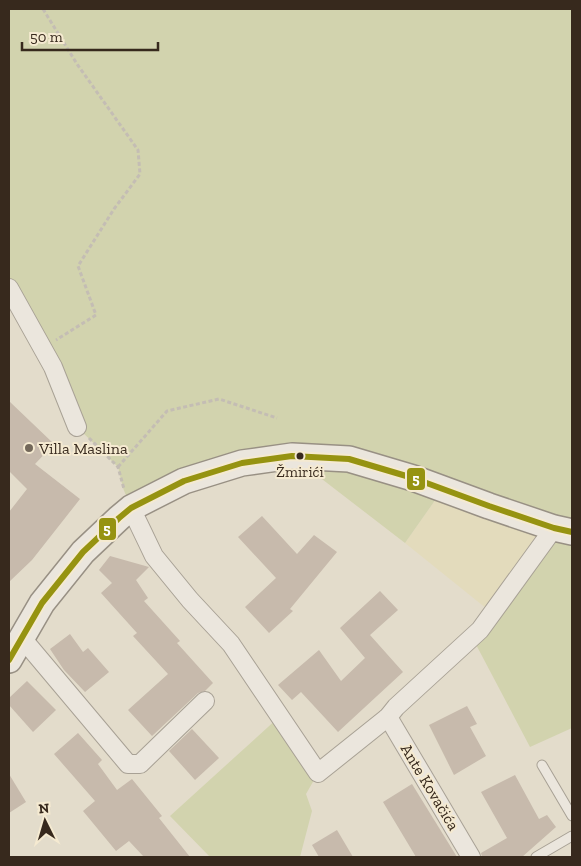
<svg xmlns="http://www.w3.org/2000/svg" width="581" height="866" font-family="'Zilla Slab',serif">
	<rect width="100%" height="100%" fill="#e3dccb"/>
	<!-- farmland -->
	<polygon fill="#e3dbbc" points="443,489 554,528 492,613 405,543"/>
	<!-- green -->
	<g fill="#d2d3ae">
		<polygon points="9,9 572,9 572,728 530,747 472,637 547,539 443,489 405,543 292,456 131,508 123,488 118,467 77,427 9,288"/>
		<polygon points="279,717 318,773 306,794 312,811 300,857 210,857 170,816"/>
	</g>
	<!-- building -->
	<g fill="#c7baac">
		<polygon points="9,401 54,444 35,464 80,499 32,560 9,582 9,512 27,489 9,471"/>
		<polygon points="262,516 297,554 314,535 337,552 290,609 293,611 269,633 245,607 276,578 238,537"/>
		<polygon points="110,556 149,567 136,580 148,598 144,601 180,641 177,643 213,683 205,691 198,693 152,736 128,710 168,674 133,636 137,633 101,593 112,583 99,570"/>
		<polygon points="380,591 398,610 370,635 403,672 338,732 301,692 292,700 278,685 319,650 341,681 365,658 340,628"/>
		<polygon points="70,634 83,652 88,648 109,672 85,692 64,670 50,649"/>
		<polygon points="27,681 56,710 33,732 9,705 9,698"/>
		<polygon points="467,706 477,724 470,727 486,756 454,775 429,725"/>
		<polygon points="192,729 219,758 195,780 169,751"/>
		<polygon points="78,733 102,760 98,764 117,790 132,779 162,816 159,818 190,857 144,857 129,841 116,851 83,811 95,801 54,754"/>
		<polygon points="9,774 26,802 9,813"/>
		<polygon points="515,775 539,819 547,815 556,827 522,857 482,857 481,853 507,838 481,792"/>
		<polygon points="412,784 457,857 416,857 383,802"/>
		<polygon points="337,830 353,857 319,857 312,845"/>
	</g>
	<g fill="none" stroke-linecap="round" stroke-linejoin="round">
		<!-- lane casing -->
		<g stroke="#a8a195" stroke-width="11">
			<g id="lane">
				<polyline points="542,765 572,816"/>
				<polyline points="536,857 572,836"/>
			</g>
		</g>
		<!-- street casing -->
		<g stroke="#a8a195" stroke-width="20">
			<g id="street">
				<polyline points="9,288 53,367 77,427"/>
				<polyline points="131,508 154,556 190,600 231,644 318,773 388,717 396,707 480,630 554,528"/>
				<polyline points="22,638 128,764 140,764 205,701"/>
				<polyline points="388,717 471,857"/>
			</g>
		</g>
		<!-- secondary casing -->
		<g stroke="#989084" stroke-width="28">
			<polyline id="secondary" points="9,660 42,603 83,552 119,518 131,508 184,481 242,463 292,456 349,459 413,478 489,506 554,528 572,532"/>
		</g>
		<!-- path -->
		<g stroke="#c4bdb4" stroke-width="3" stroke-dasharray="4 2.5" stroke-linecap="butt">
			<polyline points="43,9 77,64 138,150 140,174 114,209 78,266 96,315 56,340"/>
			<polyline points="89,438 118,467 124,489"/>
			<polyline points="118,467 167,411 219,399 277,418"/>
		</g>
		<!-- lane -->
		<use href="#lane" stroke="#ebe6dd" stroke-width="9"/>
		<!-- street -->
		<use href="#street" stroke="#ebe6dd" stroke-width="18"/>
		<!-- secondary -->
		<use href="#secondary" stroke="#ebe6dd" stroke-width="25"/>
		<!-- bus-1 casing -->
		<g stroke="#f5ead1" stroke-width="10">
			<polyline id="bus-1" points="9,660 42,603 83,552 119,518 131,508 184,481 242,463 292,456 349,459 413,478 489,506 554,528 572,532"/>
		</g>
		<!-- bus-1 -->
		<use href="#bus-1" stroke="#969311" stroke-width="6"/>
	</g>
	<!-- markers -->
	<circle fill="#73685a" stroke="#f5ead1" stroke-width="2" cx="29" cy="448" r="5"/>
	<circle fill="#37291d" stroke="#f5ead1" stroke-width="2" cx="300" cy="456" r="4.5"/>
	<g text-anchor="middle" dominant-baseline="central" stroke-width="4" stroke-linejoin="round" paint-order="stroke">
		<!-- bus labels -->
		<g font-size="15" fill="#37291d" stroke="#f5ead1">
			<text x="300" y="472">Žmirići</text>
		</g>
		<!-- poi labels -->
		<g font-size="16" fill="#37291d" stroke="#f5ead1" text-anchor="start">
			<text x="39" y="448">Villa Maslina</text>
		</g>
		<!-- street labels -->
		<g font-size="16" fill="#37291d" stroke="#f5ead1">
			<text transform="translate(430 787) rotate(59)">Ante Kovačića</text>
		</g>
	</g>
	<g stroke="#f5ead1" stroke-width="2">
		<rect x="406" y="467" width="20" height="24" rx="5" fill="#969311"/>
		<rect x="98" y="517" width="19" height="24" rx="5" fill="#969311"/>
	</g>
	<g font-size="14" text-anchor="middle" font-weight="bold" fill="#fff">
		<text x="416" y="484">5</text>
		<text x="107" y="534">5</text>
	</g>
	<!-- border -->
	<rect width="581" height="866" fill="none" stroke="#37291d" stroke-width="20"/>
	<!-- north arrow -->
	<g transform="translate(45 821) rotate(355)" stroke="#f5ead1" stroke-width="4" paint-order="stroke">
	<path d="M0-4L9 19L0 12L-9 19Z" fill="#37291d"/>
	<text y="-8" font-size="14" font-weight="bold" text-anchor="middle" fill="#37291d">N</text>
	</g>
	<!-- scale -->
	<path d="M22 42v8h136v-8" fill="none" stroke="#37291d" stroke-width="2.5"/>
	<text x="30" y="42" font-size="15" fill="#37291d" stroke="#f5ead1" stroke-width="4" paint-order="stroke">50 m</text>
</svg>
